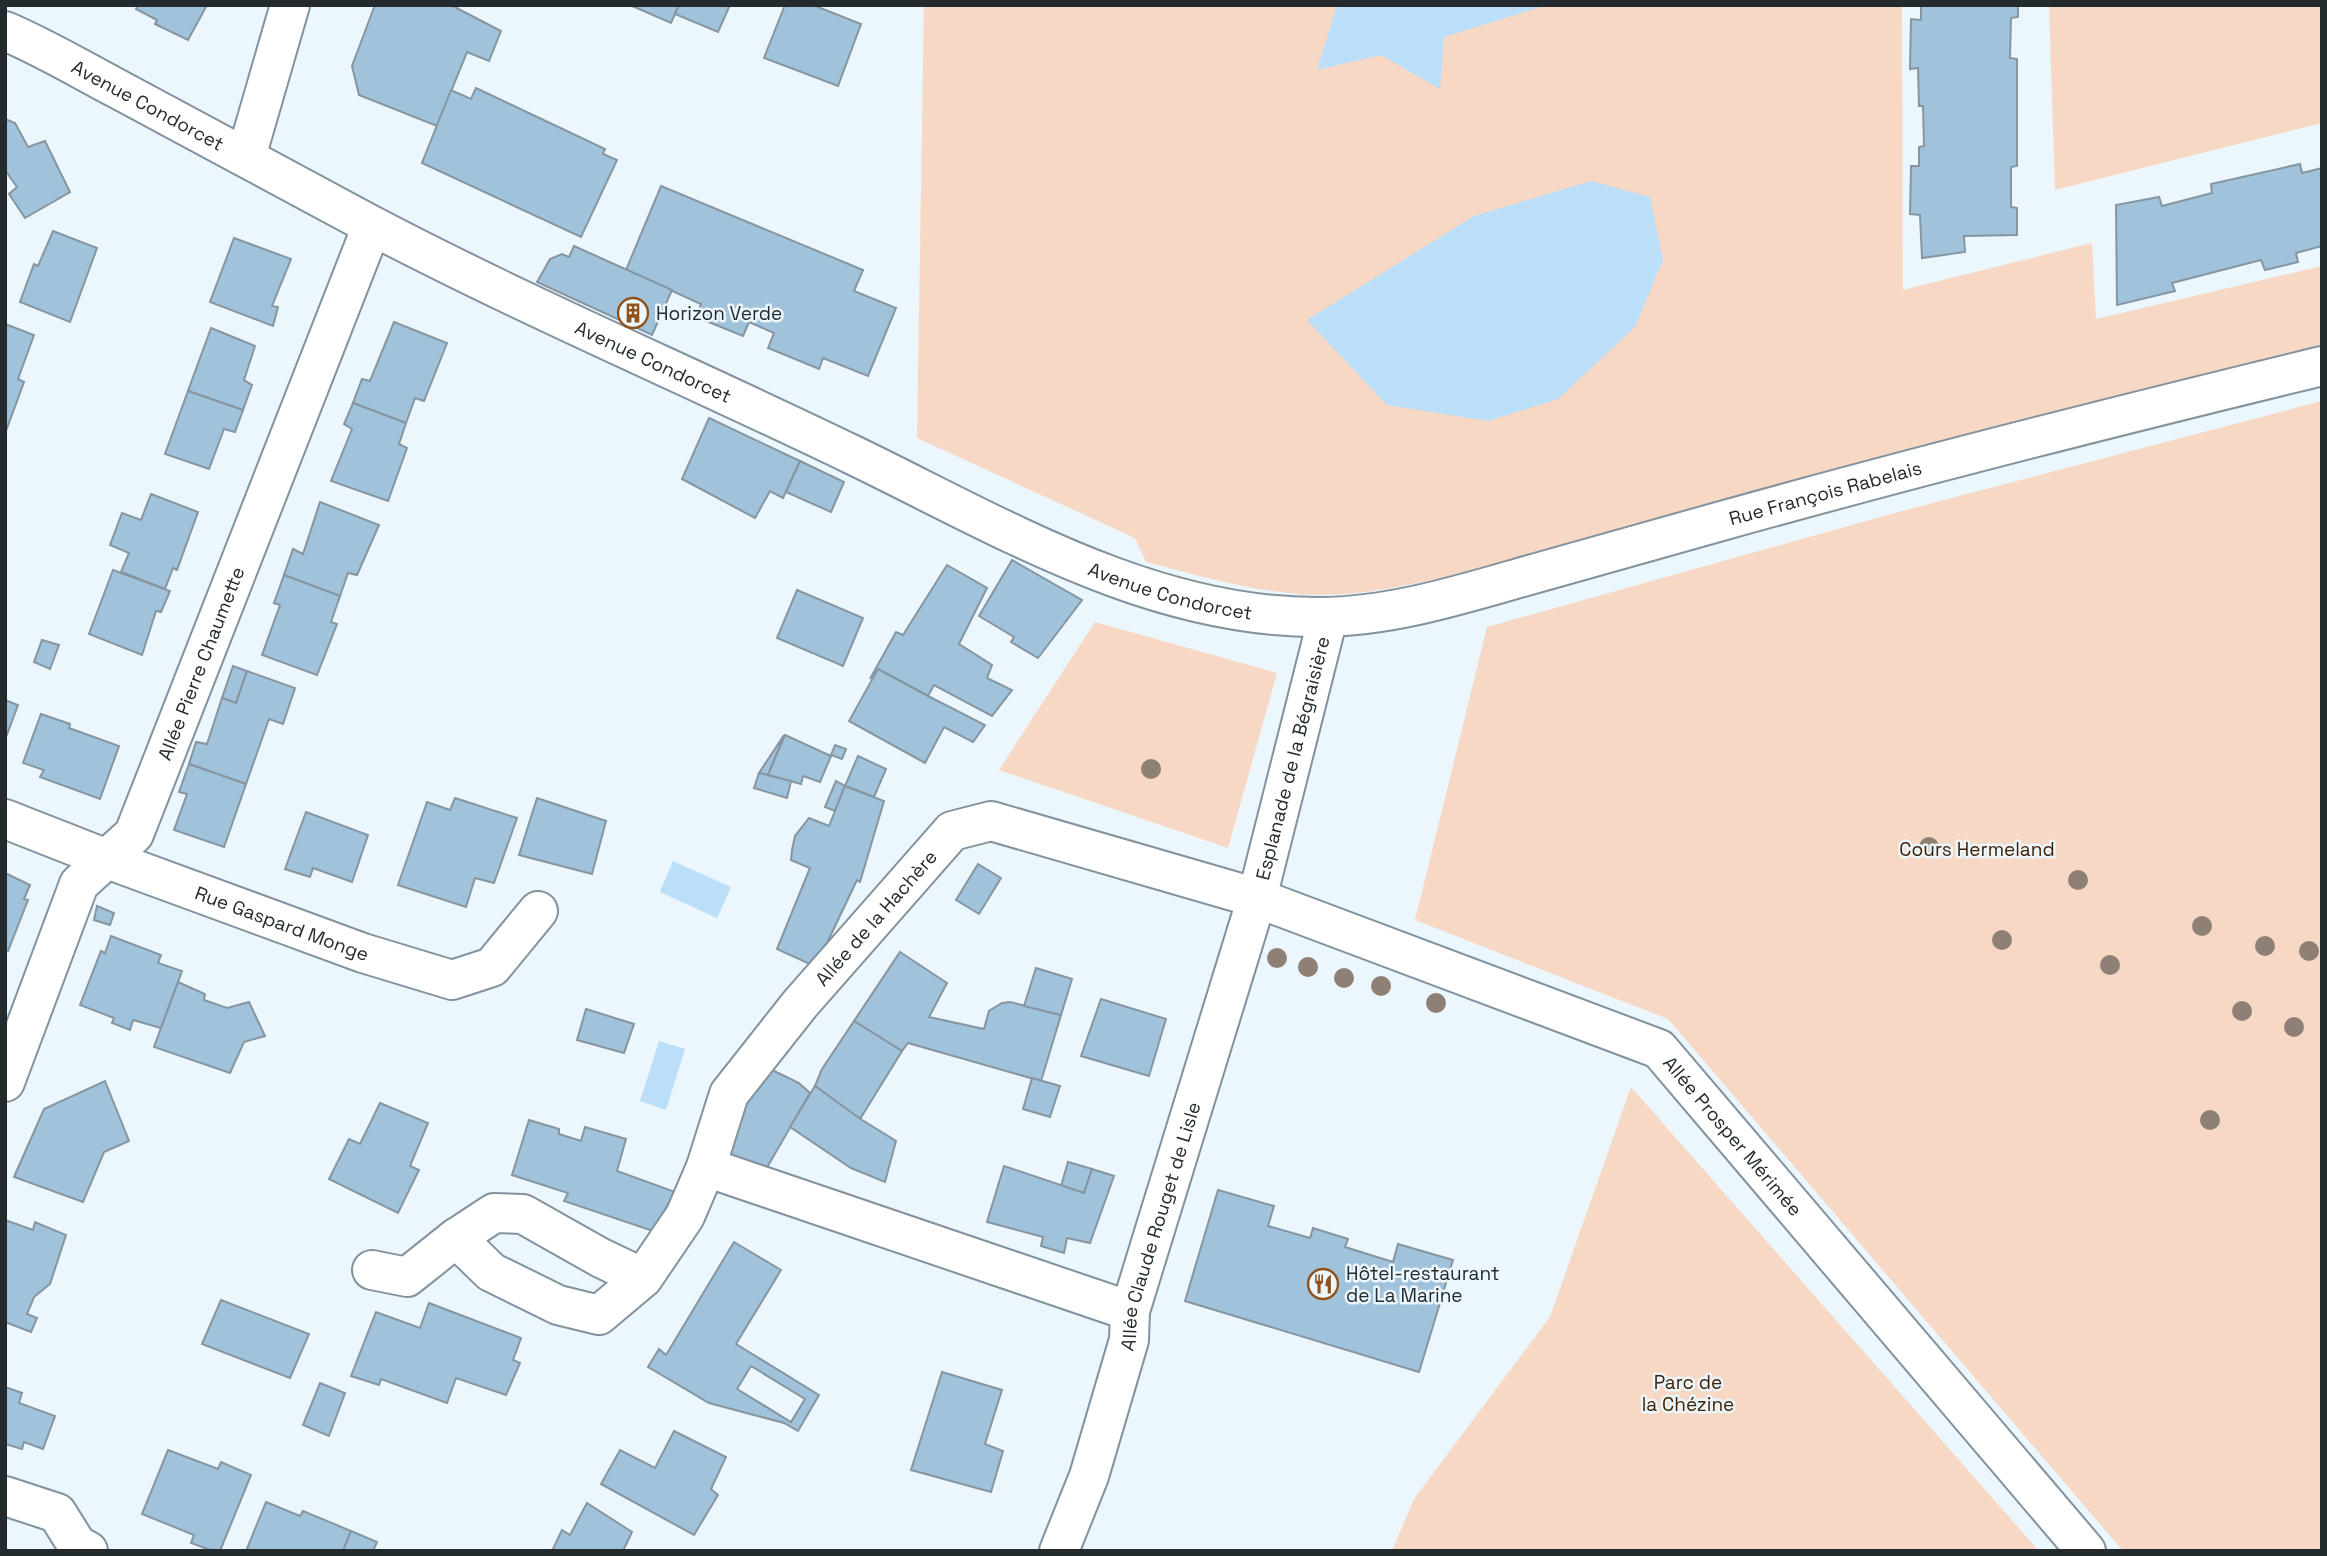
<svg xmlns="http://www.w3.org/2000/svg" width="2327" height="1556" font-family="'Space Grotesk',sans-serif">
	<rect width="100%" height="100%" fill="#ebf6fd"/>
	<!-- green -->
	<g fill="#f6d8c4">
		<path d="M924,5H1902L1903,290L2092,243L2096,319L2322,266V351L1462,574C1409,584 1353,599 1298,594C1246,590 1196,575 1146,562L1135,538L917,438Z"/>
		<polygon points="2049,5 2322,5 2322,123 2055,190"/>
		<polygon points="2322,401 2322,1551 2123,1551 1668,1019 1415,920 1487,627 1902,511"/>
		<polygon points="1095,622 1277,673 1228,848 999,770"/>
		<polygon points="1631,1087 2039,1551 1392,1551 1414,1499 1550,1317"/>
	</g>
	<!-- water -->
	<g fill="#bcdff9">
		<polygon points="1337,5 1547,5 1444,37 1440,89 1381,55 1317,70"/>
		<polygon points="1591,181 1650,197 1663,260 1635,327 1558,399 1488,421 1387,405 1307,320 1474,216"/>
		<polygon points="673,861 731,887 717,918 660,892"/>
		<polygon points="659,1041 685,1049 666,1110 640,1101"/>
	</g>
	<!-- building -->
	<g fill="#a0c2db" stroke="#8696a1" stroke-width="2" fill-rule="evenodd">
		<polygon points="138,5 207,5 188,40 155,24 157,20 136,9"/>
		<polygon points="375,5 451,5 501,31 489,61 467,52 437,126 359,95 352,66"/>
		<polygon points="630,5 679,5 671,23"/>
		<polygon points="679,5 730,5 718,32 675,14"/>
		<polygon points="785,5 813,5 861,24 838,86 764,58"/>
		<polygon points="1921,5 2018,5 2018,17 2011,18 2010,58 2017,59 2017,166 2011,167 2011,207 2017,208 2017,235 1964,236 1965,252 1922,258 1920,215 1910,214 1911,166 1919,166 1919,147 1924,146 1923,106 1919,106 1918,68 1910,69 1911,19 1921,20"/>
		<polygon points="476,88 605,149 603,154 617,160 581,237 422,163 451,90 471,99"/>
		<polygon points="5,119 15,123 28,147 45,141 70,192 25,218 9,194 17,187 5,170"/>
		<polygon points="2300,164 2302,173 2322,168 2322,246 2296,253 2298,262 2265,270 2261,260 2172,283 2175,291 2117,305 2116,205 2159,197 2162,206 2212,193 2211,184"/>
		<polygon points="661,186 863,270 854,291 896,308 868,376 823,358 819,369 768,348 774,333 749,322 743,336 696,317 701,304 626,270"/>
		<polygon points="53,231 97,248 70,322 20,302 34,264 38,266"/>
		<polygon points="234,238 291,259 272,306 278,307 273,326 210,302"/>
		<polygon points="574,246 672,290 652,335 537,282 550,259 562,254 569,257"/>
		<polygon points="394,322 447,343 424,401 415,398 406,423 353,403 362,379 370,381"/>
		<polygon points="5,324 34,335 18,379 24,382 6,431"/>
		<polygon points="211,328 255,346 244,380 252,385 243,410 188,391"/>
		<polygon points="188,391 243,410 235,432 224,429 209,469 165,454"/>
		<polygon points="353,403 406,423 399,444 407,448 388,501 331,481 352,429 344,424"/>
		<polygon points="709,418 800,461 783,498 770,491 755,518 682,479"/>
		<polygon points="800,461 844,482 831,512 786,492"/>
		<polygon points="151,494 198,512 177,570 173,568 165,589 121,572 129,553 110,545 122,513 141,520"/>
		<polygon points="320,502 379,525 357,575 348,573 340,596 284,575 293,549 303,554"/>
		<polygon points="1012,560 1082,600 1038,658 1011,642 1014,637 979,616"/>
		<polygon points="947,565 987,588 959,644 992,665 987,678 1012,690 992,716 934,685 928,696 878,669 870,679 896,632 903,635"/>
		<polygon points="113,570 170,591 161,612 156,611 142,655 89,634"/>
		<polygon points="284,575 340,596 331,622 337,624 317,675 262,655 280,605 274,603"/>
		<polygon points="797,590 863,618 843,666 777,638"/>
		<polygon points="42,640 59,645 50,669 34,662"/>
		<polygon points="233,666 247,671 236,703 222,698"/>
		<polygon points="878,669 928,696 985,725 973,742 944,727 925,763 849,721"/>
		<polygon points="247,671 295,688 283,724 269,719 246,784 189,764 196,742 207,744 222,698 236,703"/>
		<polygon points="5,700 18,705 5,740"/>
		<polygon points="41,714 70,724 69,728 119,746 100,799 40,777 44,770 23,763"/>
		<polygon points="784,735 768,775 759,773"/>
		<polygon points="785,735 831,756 820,782 803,776 801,784 768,775"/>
		<polygon points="835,745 846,749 842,759 831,755"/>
		<polygon points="858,756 886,769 874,797 845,786"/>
		<polygon points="189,764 246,784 224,847 174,830 187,794 179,792"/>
		<polygon points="759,773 791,781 787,798 754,788"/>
		<polygon points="836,781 845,786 835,811 825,807"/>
		<polygon points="845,786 884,801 860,882 857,880 827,943 814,966 777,949 810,868 791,860 792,850 795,836 809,818 829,826"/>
		<polygon points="455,798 517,818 494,883 475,878 466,907 398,885 427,802 450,810"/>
		<polygon points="537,798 606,821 592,874 519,855"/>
		<polygon points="306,812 368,835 352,882 313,868 310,877 285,869"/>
		<polygon points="978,864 1001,878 979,914 956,900"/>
		<polygon points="5,873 30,885 24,899 28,900 8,951 5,950"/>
		<polygon points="97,906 114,913 110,925 94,920"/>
		<polygon points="111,936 161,955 158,963 182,971 161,1028 133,1020 130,1030 112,1023 114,1018 80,1005 101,951 105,953"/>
		<polygon points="900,952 947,983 929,1017 984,1029 989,1011 1002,1003 1010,1002 1061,1015 1041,1081 908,1043 902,1051 854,1021"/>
		<polygon points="1036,968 1072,979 1061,1015 1024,1006"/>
		<polygon points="178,982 205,994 204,1000 227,1008 249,1002 265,1036 244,1042 230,1073 154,1047"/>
		<polygon points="1101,999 1166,1019 1149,1076 1081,1056"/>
		<polygon points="586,1009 634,1024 624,1053 577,1040"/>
		<polygon points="854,1021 902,1051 860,1119 815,1086 822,1069"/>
		<polygon points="770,1069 799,1083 810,1093 765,1171 725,1153 741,1110"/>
		<polygon points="1032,1078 1060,1086 1050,1117 1023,1109"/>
		<polygon points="105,1081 129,1141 104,1152 83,1202 14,1177 44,1109"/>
		<polygon points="815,1086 859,1118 896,1141 885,1182 851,1168 790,1127"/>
		<polygon points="380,1103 428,1123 410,1166 419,1170 398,1213 329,1179 349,1139 360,1144"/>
		<polygon points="529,1120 559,1129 559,1134 581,1141 585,1127 626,1139 617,1171 675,1192 653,1231 564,1201 568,1193 512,1175"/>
		<polygon points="1068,1162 1092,1169 1084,1193 1061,1186"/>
		<polygon points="1004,1166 1084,1193 1092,1169 1114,1176 1090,1243 1067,1238 1064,1253 1041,1246 1043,1237 987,1222"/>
		<polygon points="1218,1190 1274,1206 1268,1226 1310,1238 1313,1228 1348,1239 1345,1247 1393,1262 1398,1244 1453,1260 1419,1372 1185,1301"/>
		<polygon points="5,1220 33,1230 35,1222 66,1235 50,1284 34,1297 27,1314 37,1318 31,1332 5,1322"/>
		<path d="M734,1242L781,1270L736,1344L819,1395L798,1431L784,1423L709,1403L648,1367L659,1349L666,1355ZM751,1366L805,1399L791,1422L737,1389Z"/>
		<polygon points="221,1300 309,1334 290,1378 202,1344"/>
		<polygon points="429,1303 521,1338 513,1360 520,1363 506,1395 456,1378 447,1403 381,1379 379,1385 351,1376 376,1312 420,1328"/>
		<polygon points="942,1372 1002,1390 985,1444 1003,1451 991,1492 911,1470"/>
		<polygon points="320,1383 345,1393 329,1436 303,1425"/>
		<polygon points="5,1387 22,1393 19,1403 55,1416 43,1449 24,1442 22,1449 5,1444"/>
		<polygon points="674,1431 726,1457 711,1489 718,1495 694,1535 601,1484 620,1450 655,1468"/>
		<polygon points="168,1450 218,1469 221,1462 251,1475 220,1551 213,1551 191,1543 194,1535 142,1514"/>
		<polygon points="266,1502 300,1516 303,1511 351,1531 343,1551 246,1551"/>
		<polygon points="587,1503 632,1532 623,1551 552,1551 562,1530 570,1535"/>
		<polygon points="351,1531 377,1542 373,1551 343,1551"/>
	</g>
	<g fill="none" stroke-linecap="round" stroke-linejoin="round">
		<!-- minor casing -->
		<g stroke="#82929e" stroke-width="42">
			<g id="minor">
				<polyline points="246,157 290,5"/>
				<path id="s1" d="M5,819L107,859L363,953L452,980L492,967L538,911"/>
				<path id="s2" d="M5,1082L79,884L134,834L372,226"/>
				<polyline points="706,1167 1130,1311"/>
				<polyline points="372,1270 407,1277 456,1238"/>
				<path id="s3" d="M643,1278L601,1258L523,1214L494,1213L456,1238L491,1272L558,1305L599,1315L643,1278L685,1216L706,1167L729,1094L800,1004L952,831L991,821L1257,898L1659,1049L2086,1551"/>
				<polyline points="5,1496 57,1513 77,1545 88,1551"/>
				<path id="s4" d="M1059,1551L1089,1476L1129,1340L1130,1311L1257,898L1328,617"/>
			</g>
		</g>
		<!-- tertiary casing -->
		<g stroke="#82929e" stroke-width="42">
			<g id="tertiary">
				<path id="s5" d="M5,31C43,47 80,69 116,88C201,133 284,179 369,224C527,307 692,377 853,455C1000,526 1150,618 1319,617C1389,617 1460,595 1526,576C1590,558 1654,540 1718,522C1918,466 2120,415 2322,366"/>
			</g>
		</g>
		<!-- minor -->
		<use href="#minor" stroke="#fff" stroke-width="38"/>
		<!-- tertiary -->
		<use href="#tertiary" stroke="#fff" stroke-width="38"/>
	</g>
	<!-- trees -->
	<g fill="#8e8074">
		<circle cx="1151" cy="769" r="10"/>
		<circle cx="1929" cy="847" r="10"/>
		<circle cx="2078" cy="880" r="10"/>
		<circle cx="2202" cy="926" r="10"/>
		<circle cx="2002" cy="940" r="10"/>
		<circle cx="2265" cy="946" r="10"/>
		<circle cx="2309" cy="951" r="10"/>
		<circle cx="1277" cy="958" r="10"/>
		<circle cx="2110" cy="965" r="10"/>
		<circle cx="1308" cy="967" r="10"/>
		<circle cx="1344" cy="978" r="10"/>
		<circle cx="1381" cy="986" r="10"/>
		<circle cx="1436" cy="1003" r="10"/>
		<circle cx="2242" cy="1011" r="10"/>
		<circle cx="2294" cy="1027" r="10"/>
		<circle cx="2210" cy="1120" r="10"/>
	</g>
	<!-- icons -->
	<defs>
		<g id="building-ring" transform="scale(1.575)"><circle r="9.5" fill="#ebf6fd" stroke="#91511a" stroke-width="1.5"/><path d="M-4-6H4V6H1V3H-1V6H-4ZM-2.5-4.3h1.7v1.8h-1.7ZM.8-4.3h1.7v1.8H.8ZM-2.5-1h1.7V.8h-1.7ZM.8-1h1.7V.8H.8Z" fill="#91511a"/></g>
		<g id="restaurant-ring" transform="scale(1.575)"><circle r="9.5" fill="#ebf6fd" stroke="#91511a" stroke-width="1.5"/><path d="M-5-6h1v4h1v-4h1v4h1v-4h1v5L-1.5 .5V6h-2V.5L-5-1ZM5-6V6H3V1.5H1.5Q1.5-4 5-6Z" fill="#91511a"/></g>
	</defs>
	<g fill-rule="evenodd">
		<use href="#building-ring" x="633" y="313"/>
		<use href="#restaurant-ring" x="1323" y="1284"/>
	</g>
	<g text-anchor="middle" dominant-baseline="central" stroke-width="5" stroke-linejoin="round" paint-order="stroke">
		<!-- street labels -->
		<g font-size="19" fill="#242b2f" stroke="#ebf6fd">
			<text stroke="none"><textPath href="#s5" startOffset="161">Avenue Condorcet</textPath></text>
			<text stroke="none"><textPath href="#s5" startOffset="728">Avenue Condorcet</textPath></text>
			<text stroke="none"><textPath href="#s5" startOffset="1969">Rue François Rabelais</textPath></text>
			<text stroke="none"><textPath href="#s5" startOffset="1295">Avenue Condorcet</textPath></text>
			<text stroke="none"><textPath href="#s2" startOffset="469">Allée Pierre Chaumette</textPath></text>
			<text stroke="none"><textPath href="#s4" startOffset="828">Esplanade de la Bégraisière</textPath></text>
			<text stroke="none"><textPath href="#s3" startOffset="868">Allée de la Hachère</textPath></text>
			<text stroke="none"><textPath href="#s1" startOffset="296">Rue Gaspard Monge</textPath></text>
			<text stroke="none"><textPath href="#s3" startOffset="1844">Allée Prosper Mérimée</textPath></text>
			<text stroke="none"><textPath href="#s4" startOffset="341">Allée Claude Rouget de Lisle</textPath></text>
		</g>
		<!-- poi labels -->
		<g font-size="19" fill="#242b2f" stroke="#ebf6fd" text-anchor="start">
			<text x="656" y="313">Horizon Verde</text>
			<text x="1346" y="1273">Hôtel-restaurant<tspan x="1346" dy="22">de La Marine</tspan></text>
		</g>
		<!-- park labels -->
		<g font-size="19" fill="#412003" stroke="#ebf6fd">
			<text x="1977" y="849">Cours Hermeland</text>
			<text x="1688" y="1382">Parc de<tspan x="1688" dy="22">la Chézine</tspan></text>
		</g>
	</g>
	<!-- border -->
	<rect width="2327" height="1556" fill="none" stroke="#242b2f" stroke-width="14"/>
</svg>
